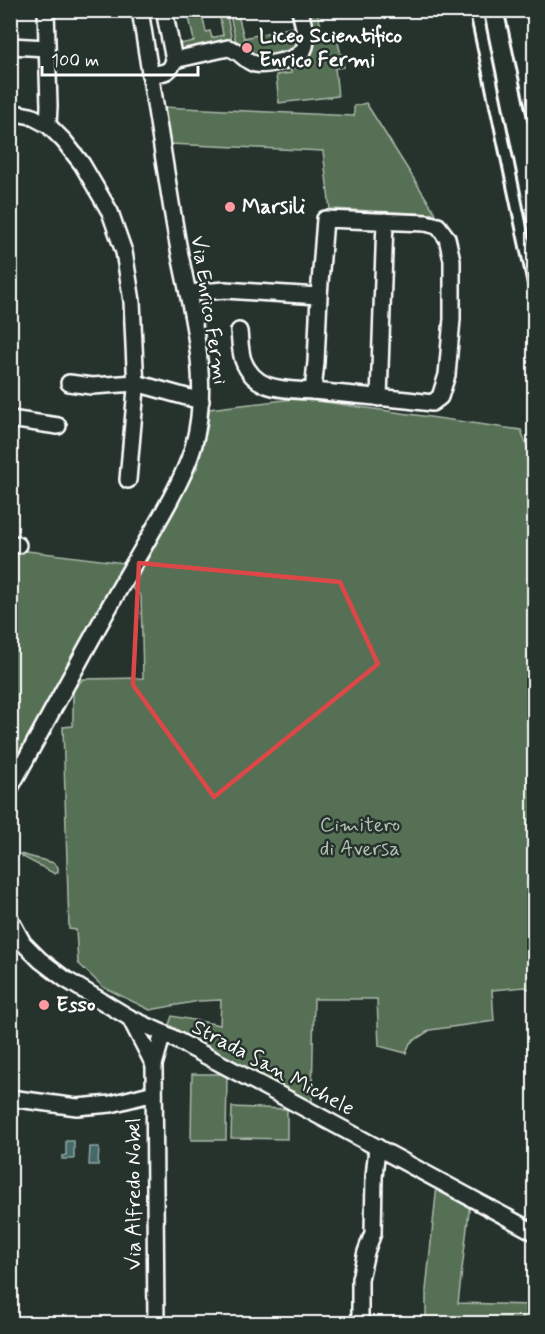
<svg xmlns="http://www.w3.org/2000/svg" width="545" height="1334" font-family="Mynerve,sans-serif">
	<rect width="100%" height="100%" fill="#26332d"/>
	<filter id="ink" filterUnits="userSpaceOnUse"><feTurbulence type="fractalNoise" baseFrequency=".0167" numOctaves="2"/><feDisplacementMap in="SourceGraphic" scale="12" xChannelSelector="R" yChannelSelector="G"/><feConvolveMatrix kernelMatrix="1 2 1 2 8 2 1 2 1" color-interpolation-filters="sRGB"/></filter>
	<g filter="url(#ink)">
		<!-- green -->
		<g fill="#577055" stroke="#abb8aa" stroke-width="1.5">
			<polygon points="226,11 232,41 176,53 176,38 178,38 180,44 194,41 189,17 202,14 206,32 210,31 212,38 223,35 219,12"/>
			<polygon points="229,11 237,11 244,38 294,27 291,11 297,11 302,50 266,63 234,47 236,42"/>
			<polygon points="304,11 317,11 322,30 309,33"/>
			<polygon points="335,30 344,67 335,68 338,96 279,103 276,75 291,73 289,62 307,36"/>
			<polygon points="366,103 436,214 330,209 323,151 169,144 163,107 354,116 354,106"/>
			<polygon points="293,399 325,402 521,430 531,457 534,474 534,992 525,987 492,990 494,1021 430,1030 410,1043 406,1053 379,1046 377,999 314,999 312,1102 210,1049 169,1025 172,1016 220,1025 221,1000 199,1001 150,1010 103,987 78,963 76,930 69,929 63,727 73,726 73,690 83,679 143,678 141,596 132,588 198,466 208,425 209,409"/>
			<polygon points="11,549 125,563 11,766"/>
			<polygon points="20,854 54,863 58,867 58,872 55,874 23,857"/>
			<polygon points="192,1074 227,1074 226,1140 191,1140"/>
			<polygon points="232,1107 287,1109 287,1139 231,1138"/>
			<polygon points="437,1185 470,1203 458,1303 534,1305 534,1323 426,1324 426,1290"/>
		</g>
		<!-- water -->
		<g fill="#446967" stroke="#8fa5a4" stroke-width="1.5">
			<polygon points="66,1141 74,1141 74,1159 62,1159 62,1156 66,1155"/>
			<polygon points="90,1147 99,1147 98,1165 89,1165"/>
		</g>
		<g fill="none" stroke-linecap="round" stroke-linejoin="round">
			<!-- minor casing -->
			<g stroke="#fff" stroke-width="20">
				<g id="minor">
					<polyline points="46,10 49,106 48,125"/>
					<polyline points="10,46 47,48"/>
					<path d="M174,60L228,48C240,50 244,61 255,64C264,66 274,63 283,61C316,54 305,35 300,10"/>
					<path d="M150,75C163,72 170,74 174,60L164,10"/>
					<polyline points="10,112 31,116 48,125 64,141 82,164 110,212 124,252 132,301 136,389 128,480"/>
					<polyline points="188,293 225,290 319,296 316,362 313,391 407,400 432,403 440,397 447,375 452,319 452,260 447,238 438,226 426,223 325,219 319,296"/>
					<path d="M239,331C240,340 240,351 243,360C255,392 284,389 313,391"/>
					<polyline points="69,383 92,386 136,383 201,401"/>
					<polyline points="379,398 385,221"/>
					<polyline points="10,419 58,426"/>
					<polyline points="10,543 18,545"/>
					<path d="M10,788C46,723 81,657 117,593C135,561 154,530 171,498C180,481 189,463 194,444C212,375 189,306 177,239C164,163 152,87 140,10"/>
					<polyline points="10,919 23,943 40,960 65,979 130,1018 163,1033 295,1103 534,1232"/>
					<polyline points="130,1018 154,1065"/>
					<polyline points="10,1098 77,1107 111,1104 154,1093"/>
					<polyline points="156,1324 154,1065 163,1033"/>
					<polyline points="360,1324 360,1279 366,1252 373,1233 374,1177 377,1147"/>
				</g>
			</g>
			<!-- minor -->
			<use href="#minor" stroke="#26332d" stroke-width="15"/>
			<!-- rail -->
			<g stroke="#fff" stroke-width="3">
				<polyline points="469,10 534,315"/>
				<polyline points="483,10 534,259"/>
				<polyline points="504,10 534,149"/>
			</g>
		</g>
	</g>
	<!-- marked area -->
	<path fill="none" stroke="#dc4848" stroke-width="4.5" stroke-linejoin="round" d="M139,563L340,582L378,664L214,797L133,685Z"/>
	<!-- markers -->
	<g fill="#ff9aa2" stroke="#26332d" stroke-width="2">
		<circle cx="247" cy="48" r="6"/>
		<circle cx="230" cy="207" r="6"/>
		<circle cx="44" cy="1005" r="6"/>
	</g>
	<g text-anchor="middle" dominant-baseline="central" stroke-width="5" stroke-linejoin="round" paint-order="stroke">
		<!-- poi labels -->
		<g font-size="21" font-weight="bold" fill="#fff" stroke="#26332d" text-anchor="start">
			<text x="259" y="36">Liceo Scientifico<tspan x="259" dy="24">Enrico Fermi</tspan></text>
			<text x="242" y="207">Marsili</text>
			<text x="56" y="1005">Esso</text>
		</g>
		<!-- street labels -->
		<g font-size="21" fill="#fff" stroke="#26332d">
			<text transform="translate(209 310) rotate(81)">Via Enrico Fermi</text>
			<text transform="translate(273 1068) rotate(28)">Strada San Michele</text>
			<text transform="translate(134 1194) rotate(-90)">Via Alfredo Nobel</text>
		</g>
		<!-- park labels -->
		<g font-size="21" fill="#b3bfb2" stroke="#26332d">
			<text x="360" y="825">Cimitero<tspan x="360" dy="24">di Aversa</tspan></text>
		</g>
	</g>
	<!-- margin -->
	<rect width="545" height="1334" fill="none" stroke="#26332d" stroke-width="36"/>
	<rect x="18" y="18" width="509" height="1298" fill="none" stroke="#fff" stroke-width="2" filter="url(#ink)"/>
	<!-- scale -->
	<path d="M42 66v9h156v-9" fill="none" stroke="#ffffff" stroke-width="3"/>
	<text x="51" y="66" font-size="18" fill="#ffffff" stroke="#26332d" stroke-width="4.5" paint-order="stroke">100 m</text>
</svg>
